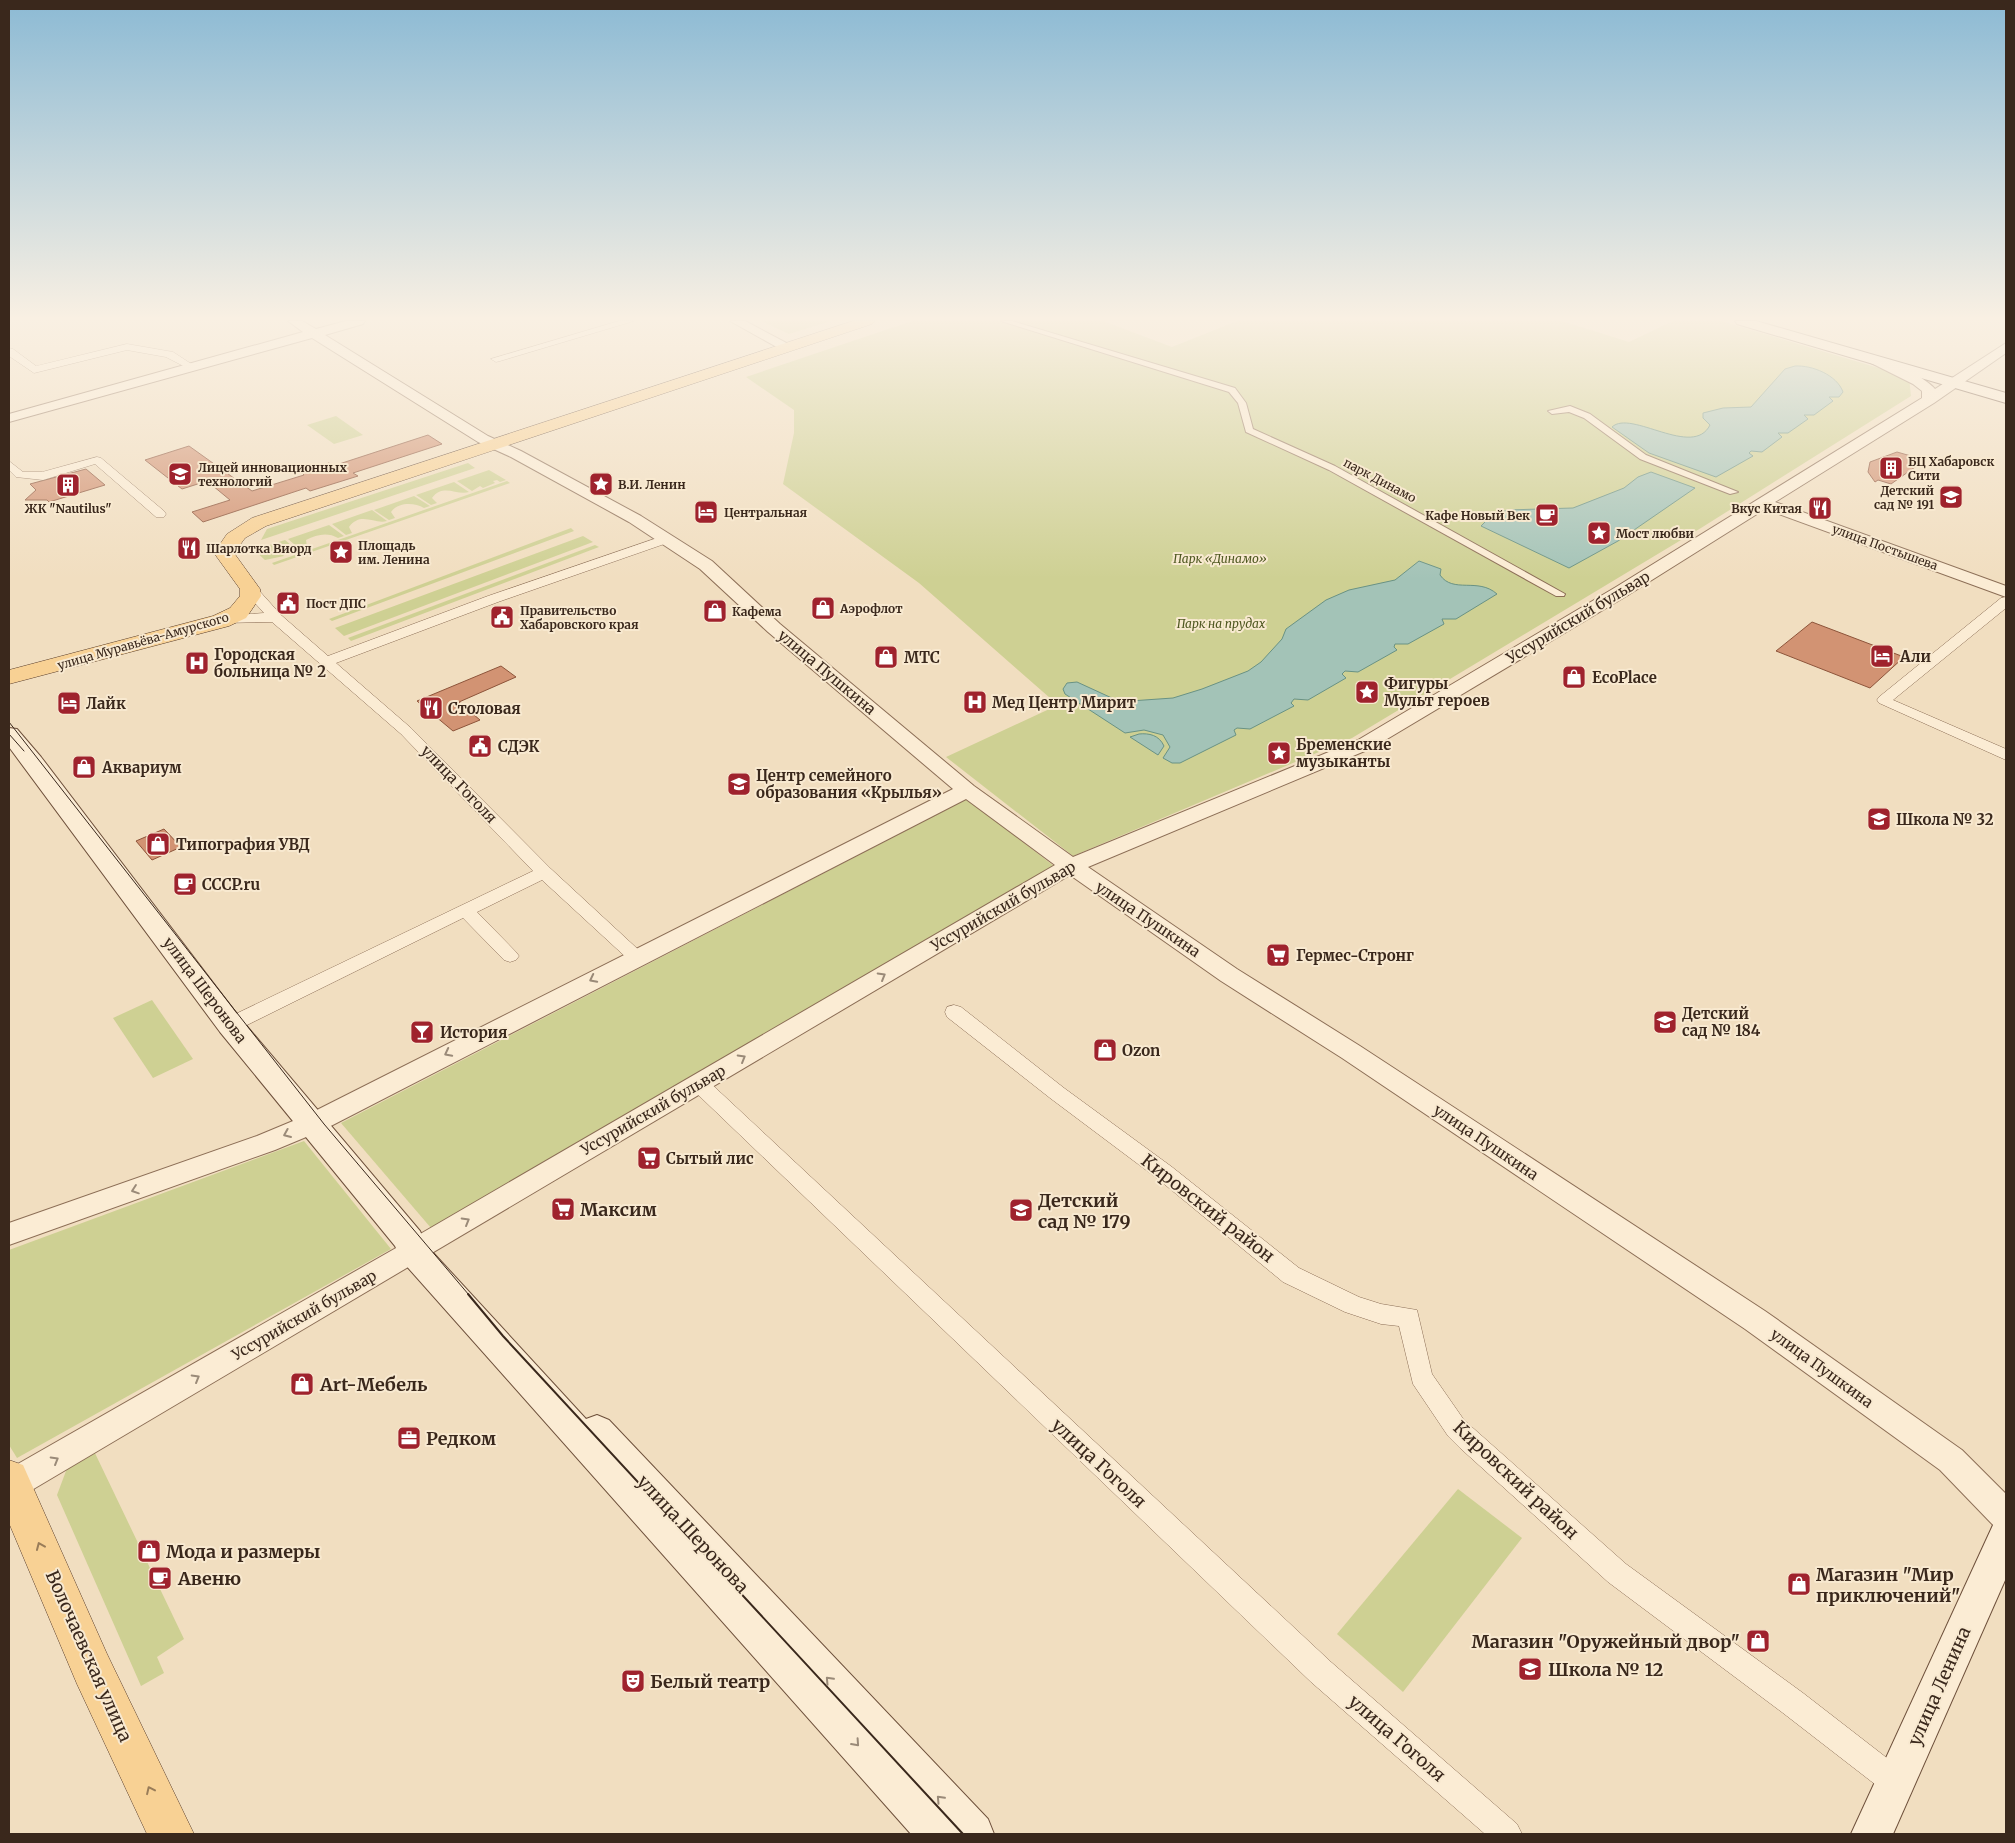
<svg xmlns="http://www.w3.org/2000/svg" width="2015" height="1843" font-family="Merriweather,serif">
	<rect width="100%" height="100%" fill="#f1dec0"/>
	<!-- green -->
	<g fill="#ced093">
		<polygon points="761,321 831,321 789,334"/>
		<polygon points="912,321 1103,321 1172,347 1237,321 1562,321 1629,342 1673,321 1721,321 1909,377 1911,396 1701,528 1352,738 1073,856 946,757 1058,705 919,583 783,484 794,433 794,410 746,377"/>
		<polygon points="336,416 363,435 334,444 307,425"/>
		<polygon points="468,463 475,468 261,540 267,529"/>
		<polygon points="489,470 506,480 500,482 497,480 493,481 495,483 483,488 480,486 472,491 457,481"/>
		<polygon points="507,481 510,483 274,565 272,563"/>
		<path d="M454,482L469,492C457,496 443,483 432,498L437,503L431,505L416,495Z"/>
		<path d="M414,496L430,506L424,508C414,502 398,502 391,512L395,518L389,520L374,510Z"/>
		<path d="M372,510L387,521C375,525 361,511 349,527L352,533L346,535L332,524Z"/>
		<path d="M329,525L344,536L338,538C328,532 317,534 306,540L307,548L301,550L288,539Z"/>
		<polygon points="571,528 574,531 332,621 329,619"/>
		<polygon points="583,536 593,542 344,636 335,628"/>
		<polygon points="285,540 298,551 293,553 291,551 282,554 284,556 265,560 254,550"/>
		<polygon points="595,545 599,547 351,641 348,638"/>
		<polygon points="967,799 1054,866 431,1228 341,1123"/>
		<polygon points="152,1000 193,1059 153,1078 113,1018"/>
		<polygon points="304,1141 391,1249 17,1458 9,1445 9,1250"/>
		<polygon points="93,1449 184,1639 157,1657 164,1673 141,1686 57,1495 69,1463"/>
		<polygon points="1458,1489 1522,1538 1403,1692 1337,1634"/>
	</g>
	<!-- water -->
	<g fill="#a3c3b7" stroke="#699284">
		<path d="M1795,366C1812,365 1837,375 1843,392L1839,397H1829L1833,401L1814,415H1804L1808,419L1788,433H1778L1782,437L1762,452L1751,451L1749,453L1753,456L1716,477L1649,453L1612,427C1631,409 1693,459 1710,425L1703,418V413L1723,408L1751,407L1785,369Z"/>
		<polygon points="1651,472 1695,488 1618,541 1569,568 1481,526 1488,519 1507,510 1573,508 1624,488 1638,477"/>
		<path d="M1419,561L1441,569L1440,575C1453,594 1478,577 1497,594L1456,619H1442L1444,624L1408,644H1395L1394,647L1397,650L1358,672L1345,671L1342,674L1346,678L1308,700L1294,699L1291,703L1294,706L1250,729L1237,728L1234,730L1236,735L1180,763H1172L1163,758L1170,747L1163,735L1144,730L1125,733L1065,694L1063,689L1067,683L1077,682L1114,699L1130,701L1173,698L1202,689L1248,671L1261,662L1282,639L1286,629L1326,600L1349,590L1395,580Z"/>
		<path d="M1139,734C1149,733 1159,735 1164,746L1158,755L1130,737Z"/>
	</g>
	<!-- building -->
	<g fill="#d29373" stroke="#8d543a">
		<polygon points="428,435 442,444 353,473 358,476 310,491 306,488 203,522 192,512 230,500 207,481 182,489 145,460 189,446 252,491 304,475 301,472 329,463 333,466"/>
		<polygon points="1897,452 1925,460 1891,484 1878,480 1875,482 1868,472 1870,462"/>
		<polygon points="86,469 105,485 49,502 47,500 25,500 36,490 30,484"/>
		<polygon points="1812,622 1904,657 1870,688 1776,651"/>
		<polygon points="501,666 516,677 459,702 480,720 453,731 417,701"/>
		<polygon points="164,829 181,847 152,860 136,841"/>
	</g>
	<g fill="none" stroke-linecap="round" stroke-linejoin="round">
		<!-- pedestrian casing -->
		<g stroke="#8c6e56" stroke-width="2">
			<g id="pedestrian">
				<polygon points="1001,321 1012,321 1235,388 1246,403 1253,429 1335,466 1565,594 1564,596 1556,596 1329,470 1246,432 1238,403 1229,392"/>
				<polygon points="1570,406 1590,414 1646,455 1738,492 1730,494 1640,459 1584,418 1569,412 1552,414 1548,411"/>
			</g>
		</g>
		<!-- minor casing -->
		<g stroke="#8c6e56" stroke-width="1">
			<g id="minor">
				<polygon points="619,321 634,321 500,361 496,362 491,359"/>
				<polygon points="127,344 173,352 196,367 191,370 166,357 127,350 34,373 9,356 9,348 13,349 36,366"/>
				<polygon points="97,457 101,458 164,511 166,514 164,517 156,517 95,464 43,480 16,477 9,470 9,461 23,472 42,472"/>
				<polygon points="666,535 672,539 670,542 498,602 336,663 411,728 550,868 642,953 645,957 642,961 636,963 630,961 542,880 477,912 516,952 519,956 516,960 510,962 504,960 463,918 237,1030 230,1032 223,1030 221,1025 223,1020 533,871 401,734 272,622 220,623 218,620 220,617 225,616 264,613 245,592 243,589 245,586 255,586 281,615 328,656 488,596"/>
				<polygon points="2006,597 2006,608 1893,700 2006,749 2006,760 1879,703 1877,700 1879,697 2001,598"/>
				<polygon points="954,1005 961,1007 1064,1088 1172,1167 1299,1268 1359,1297 1381,1304 1417,1310 1432,1374 1464,1420 1626,1564 1803,1693 1905,1772 1909,1782 1905,1792 1895,1796 1885,1792 1783,1713 1608,1582 1460,1448 1448,1436 1413,1384 1399,1326 1381,1324 1345,1312 1283,1282 1158,1179 1050,1098 947,1017 945,1012 947,1007"/>
				<polygon points="699,1077 706,1079 1331,1662 1517,1824 1522,1834 1485,1834 1311,1682 692,1089 689,1084 692,1079"/>
			</g>
		</g>
		<!-- tertiary casing -->
		<g stroke="#8c6e56" stroke-width="2">
			<g id="tertiary">
				<path d="M288,321H302L316,329L346,321H365L363,324L325,335L488,436L521,451L641,516L712,561L780,624L974,786L1073,857L1358,740L1616,587L1922,398V391L1913,384L1871,363L1869,360L1871,357C1884,354 1927,379 1935,389L2006,343V353L1934,403L1775,502L2006,586V597L1765,509L1628,595L1372,748L1088,867L1237,969L1360,1046L1765,1311L1962,1450L2006,1494V1531L1995,1527L1940,1470L1745,1329L1342,1058L1221,981L1070,875L20,1497L9,1501V1469L403,1244L1055,865L966,799L323,1130L275,1150L9,1245V1223L257,1136L305,1116L953,789L768,632L700,569L629,522L511,457L478,442L312,338L9,422V414L303,332Z"/>
				<polygon points="730,321 745,321 794,347 792,350 782,350"/>
			</g>
		</g>
		<!-- secondary casing -->
		<g stroke="#6d4f3a" stroke-width="2">
			<g id="secondary">
				<polygon points="1735,321 1756,321 2006,393 2006,403 1737,324"/>
				<polygon points="9,728 17,729 41,757 240,1018 420,1231 426,1245 586,1419 597,1415 609,1420 988,1819 994,1834 911,1834 402,1261 395,1246 220,1032 9,747"/>
				<polygon points="2006,1519 2006,1578 1893,1834 1851,1834 1993,1525"/>
			</g>
		</g>
		<!-- primary casing -->
		<g stroke="#593d2b" stroke-width="1">
			<g id="primary">
				<polygon points="853,321 875,321 872,324 266,526 245,538 234,553 260,589 261,596 246,618 229,626 9,684 9,670 213,616 230,608 240,596 240,589 214,553 227,534 252,518"/>
				<polygon points="9,1460 23,1465 107,1654 194,1834 147,1834 77,1684 9,1523"/>
			</g>
		</g>
		<!-- pedestrian -->
		<use href="#pedestrian" fill="#fbecd4" fill-rule="evenodd"/>
		<!-- minor -->
		<use href="#minor" fill="#fbecd4" fill-rule="evenodd"/>
		<!-- tertiary -->
		<use href="#tertiary" fill="#fbecd4" fill-rule="evenodd"/>
		<!-- secondary -->
		<use href="#secondary" fill="#fbecd4" fill-rule="evenodd"/>
		<!-- primary -->
		<use href="#primary" fill="#f8d194" fill-rule="evenodd"/>
		<!-- tram-far1 -->
		<g stroke="#3a281c" stroke-width="1">
			<polyline points="9,722 324,1124 469,1295"/>
			<polyline points="9,734 24,751"/>
		</g>
		<!-- tram -->
		<polyline stroke="#3a281c" stroke-width="2" points="468,1294 503,1336 963,1834"/>
	</g>
	<!-- one-way arrows -->
	<defs><path id="oneway-chevron" d="M-2-3.5L2.5 0L-2 3.5" fill="none" stroke-width="1.6" stroke-linecap="round" stroke-linejoin="round" transform="scale(1.25)"/></defs>
	<g stroke="#9a8a78">
		<use href="#oneway-chevron" transform="translate(882 976) rotate(-30)"/>
		<use href="#oneway-chevron" transform="translate(593 979) rotate(153)"/>
		<use href="#oneway-chevron" transform="translate(448 1053) rotate(153)"/>
		<use href="#oneway-chevron" transform="translate(742 1058) rotate(-30)"/>
		<use href="#oneway-chevron" transform="translate(287 1134) rotate(157)"/>
		<use href="#oneway-chevron" transform="translate(135 1190) rotate(161)"/>
		<use href="#oneway-chevron" transform="translate(466 1221) rotate(-30)"/>
		<use href="#oneway-chevron" transform="translate(196 1378) rotate(-30)"/>
		<use href="#oneway-chevron" transform="translate(55 1460) rotate(-30)"/>
		<use href="#oneway-chevron" transform="translate(829 1680) rotate(-133)"/>
		<use href="#oneway-chevron" transform="translate(856 1743) rotate(48)"/>
		<use href="#oneway-chevron" transform="translate(940 1799) rotate(-133)"/>
	</g>
	<g stroke="#997c58">
		<use href="#oneway-chevron" transform="translate(40 1546) rotate(-113)"/>
		<use href="#oneway-chevron" transform="translate(150 1790) rotate(-115)"/>
	</g>
	<!-- sky -->
	<linearGradient id="sky" x2="0" y2="1"><stop stop-color="#8cbad4"/><stop offset="0.55" stop-color="#f9f0e3"/><stop offset="1" stop-color="#f9f0e3" stop-opacity="0"/></linearGradient>
	<rect width="2015" height="579" fill="url(#sky)"/>
	<!-- icons -->
	<defs>
		<g id="building-square" transform="scale(1.25)"><rect x="-9" y="-9" width="18" height="18" rx="4" fill="#9f222d" stroke="#f8e9d0"/><path d="M-4-6H4V6H1V3H-1V6H-4ZM-2.5-4.3h1.7v1.8h-1.7ZM.8-4.3h1.7v1.8H.8ZM-2.5-1h1.7V.8h-1.7ZM.8-1h1.7V.8H.8Z" fill="#fff"/></g>
		<g id="school-square" transform="scale(1.25)"><rect x="-9" y="-9" width="18" height="18" rx="4" fill="#9f222d" stroke="#f8e9d0"/><path d="M0-5L7-2L0 1L-7-2ZM-4 1L0 2.5L4 1V4Q0 6-4 4Z" fill="#fff"/></g>
		<g id="sight-square" transform="scale(1.25)"><rect x="-9" y="-9" width="18" height="18" rx="4" fill="#9f222d" stroke="#f8e9d0"/><path d="M0-6L1.8-2.2L6-1.7L2.9 1.2L3.7 5.4L0 3.3L-3.7 5.4L-2.9 1.2L-6-1.7L-1.8-2.2Z" fill="#fff"/></g>
		<g id="restaurant-square" transform="scale(1.25)"><rect x="-9" y="-9" width="18" height="18" rx="4" fill="#9f222d" stroke="#f8e9d0"/><path d="M-5-6h1v4h1v-4h1v4h1v-4h1v5L-1.5 .5V6h-2V.5L-5-1ZM5-6V6H3V1.5H1.5Q1.5-4 5-6Z" fill="#fff"/></g>
		<g id="hotel-square" transform="scale(1.25)"><rect x="-9" y="-9" width="18" height="18" rx="4" fill="#9f222d" stroke="#f8e9d0"/><path d="M-6-4.5h1.5V1H6V5H4.5V3h-9V5H-6ZM-4 0a1.8 1.8 0 1 1 3.6 0ZM.5 0V-2.5h3Q6-2.5 6 0Z" fill="#fff"/></g>
		<g id="cafe-square" transform="scale(1.25)"><rect x="-9" y="-9" width="18" height="18" rx="4" fill="#9f222d" stroke="#f8e9d0"/><path d="M-5.5-4.5H6V0H3Q3 3.5 0 3.5H-2.5Q-5.5 3.5-5.5 0ZM3-3.2v2h1.7v-2ZM-6 4.5H4V6H-6Z" fill="#fff"/></g>
		<g id="civic-square" transform="scale(1.25)"><rect x="-9" y="-9" width="18" height="18" rx="4" fill="#9f222d" stroke="#f8e9d0"/><path d="M-.6-6.5H3V-4.5H.6V-3L4-1V1h2V6H-6V1h2V-1L-.6-3ZM-1.2 2.5V6h2.4V2.5Z" fill="#fff"/></g>
		<g id="shop-square" transform="scale(1.25)"><rect x="-9" y="-9" width="18" height="18" rx="4" fill="#9f222d" stroke="#f8e9d0"/><path d="M-5-2.5h2.3a2.7 3.5 0 0 1 5.4 0H5L5.5 6h-11ZM-1.5-2.5h3a1.5 2.3 0 0 0-3 0Z" fill="#fff"/></g>
		<g id="hospital-square" transform="scale(1.25)"><rect x="-9" y="-9" width="18" height="18" rx="4" fill="#9f222d" stroke="#f8e9d0"/><path d="M-5-5h3v3.5h4V-5h3V5h-3V1.5h-4V5h-3Z" fill="#fff"/></g>
		<g id="supermarket-square" transform="scale(1.25)"><rect x="-9" y="-9" width="18" height="18" rx="4" fill="#9f222d" stroke="#f8e9d0"/><path d="M-6-5.5h2.5l.6 2H6L4.5 2H-2.5L-4.4-4H-6ZM-1.5 3.2a1.3 1.3 0 1 0 .1 0ZM3 3.2a1.3 1.3 0 1 0 .1 0Z" fill="#fff"/></g>
		<g id="bar-square" transform="scale(1.25)"><rect x="-9" y="-9" width="18" height="18" rx="4" fill="#9f222d" stroke="#f8e9d0"/><path d="M-6-5H6L.8 .8V4.5H3.5V6h-7V4.5H-.8V.8Z" fill="#fff"/></g>
		<g id="office-square" transform="scale(1.25)"><rect x="-9" y="-9" width="18" height="18" rx="4" fill="#9f222d" stroke="#f8e9d0"/><path d="M-6-3h4V-5.5h4V-3h4V5H-6ZM-1-4.5V-3h2v-1.5ZM-6 0V1H6V0Z" fill="#fff"/></g>
		<g id="theatre-square" transform="scale(1.25)"><rect x="-9" y="-9" width="18" height="18" rx="4" fill="#9f222d" stroke="#f8e9d0"/><path d="M-5-5.5Q0-4 5-5.5V0Q5 5 0 6Q-5 5-5 0ZM-3.3-2.5H-1v1.5H-3.3ZM1-2.5H3.3v1.5H1ZM-2.8 1Q0 5.5 2.8 1Z" fill="#fff"/></g>
	</defs>
	<g fill-rule="evenodd">
		<use href="#building-square" x="1891" y="468"/>
		<use href="#school-square" x="180" y="474"/>
		<use href="#sight-square" x="601" y="484"/>
		<use href="#building-square" x="68" y="485"/>
		<use href="#school-square" x="1951" y="497"/>
		<use href="#restaurant-square" x="1820" y="508"/>
		<use href="#hotel-square" x="706" y="512"/>
		<use href="#cafe-square" x="1547" y="515"/>
		<use href="#sight-square" x="1599" y="533"/>
		<use href="#restaurant-square" x="189" y="548"/>
		<use href="#sight-square" x="341" y="552"/>
		<use href="#civic-square" x="288" y="603"/>
		<use href="#shop-square" x="823" y="608"/>
		<use href="#shop-square" x="715" y="611"/>
		<use href="#civic-square" x="502" y="617"/>
		<use href="#hotel-square" x="1882" y="656"/>
		<use href="#shop-square" x="886" y="657"/>
		<use href="#hospital-square" x="197" y="663"/>
		<use href="#shop-square" x="1574" y="677"/>
		<use href="#sight-square" x="1367" y="692"/>
		<use href="#hospital-square" x="975" y="702"/>
		<use href="#hotel-square" x="69" y="703"/>
		<use href="#restaurant-square" x="431" y="708"/>
		<use href="#civic-square" x="480" y="746"/>
		<use href="#sight-square" x="1279" y="753"/>
		<use href="#shop-square" x="84" y="767"/>
		<use href="#school-square" x="739" y="784"/>
		<use href="#school-square" x="1879" y="819"/>
		<use href="#shop-square" x="158" y="844"/>
		<use href="#cafe-square" x="185" y="884"/>
		<use href="#supermarket-square" x="1278" y="955"/>
		<use href="#school-square" x="1665" y="1022"/>
		<use href="#bar-square" x="422" y="1032"/>
		<use href="#shop-square" x="1105" y="1050"/>
		<use href="#supermarket-square" x="649" y="1158"/>
		<use href="#supermarket-square" x="563" y="1209"/>
		<use href="#school-square" x="1021" y="1210"/>
		<use href="#shop-square" x="302" y="1384"/>
		<use href="#office-square" x="409" y="1438"/>
		<use href="#shop-square" x="149" y="1551"/>
		<use href="#cafe-square" x="160" y="1578"/>
		<use href="#shop-square" x="1799" y="1584"/>
		<use href="#shop-square" x="1758" y="1641"/>
		<use href="#school-square" x="1530" y="1669"/>
		<use href="#theatre-square" x="633" y="1681"/>
	</g>
	<g text-anchor="middle" dominant-baseline="central" stroke-width="4" stroke-linejoin="round" paint-order="stroke">
		<!-- far-poi labels -->
		<g font-size="12" font-weight="bold" fill="#3a281c" stroke="#f8e9d0" text-anchor="start">
			<text x="1908" y="461">БЦ Хабаровск<tspan x="1908" dy="14">Сити</tspan></text>
			<text x="198" y="467">Лицей инновационных<tspan x="198" dy="14">технологий</tspan></text>
			<text x="618" y="484">В.И. Ленин</text>
			<text x="1934" y="490" text-anchor="end">Детский<tspan x="1934" dy="14">сад № 191</tspan></text>
			<text x="68" y="508" text-anchor="middle">ЖК "Nautilus"</text>
			<text x="1802" y="508" text-anchor="end">Вкус Китая</text>
			<text x="724" y="512">Центральная</text>
			<text x="1530" y="515" text-anchor="end">Кафе Новый Век</text>
			<text x="1616" y="533">Мост любви</text>
			<text x="358" y="545">Площадь<tspan x="358" dy="14">им. Ленина</tspan></text>
			<text x="206" y="548">Шарлотка Виорд</text>
			<text x="306" y="603">Пост ДПС</text>
			<text x="840" y="608">Аэрофлот</text>
			<text x="520" y="610">Правительство<tspan x="520" dy="14">Хабаровского края</tspan></text>
			<text x="732" y="611">Кафема</text>
		</g>
		<!-- far-street labels -->
		<g font-size="12" fill="#3a281c" stroke="#f8e9d0">
			<text transform="translate(1380 480) rotate(28)">парк Динамо</text>
			<text transform="translate(1885 547) rotate(20)">улица Постышева</text>
			<text transform="translate(143 641) rotate(-16)">улица Муравьёва-Амурского</text>
		</g>
		<!-- far-park labels -->
		<g font-size="12" font-style="italic" fill="#4f5821" stroke="#f8e9d0">
			<text x="1220" y="558">Парк «Динамо»</text>
			<text x="1221" y="623">Парк на прудах</text>
		</g>
		<!-- street labels -->
		<g font-size="15" fill="#3a281c" stroke="#f8e9d0">
			<text transform="translate(1578 617) rotate(-31)">Уссурийский бульвар</text>
			<text transform="translate(827 672) rotate(40)">улица Пушкина</text>
			<text transform="translate(459 784) rotate(46)">улица Гоголя</text>
			<text transform="translate(1003 906) rotate(-30)">Уссурийский бульвар</text>
			<text transform="translate(1148 919) rotate(34)">улица Пушкина</text>
			<text transform="translate(205 990) rotate(53)">улица Шеронова</text>
			<text transform="translate(653 1110) rotate(-30)">Уссурийский бульвар</text>
			<text transform="translate(1486 1142) rotate(34)">улица Пушкина</text>
			<text transform="translate(304 1315) rotate(-30)">Уссурийский бульвар</text>
			<text transform="translate(1822 1368) rotate(36)">улица Пушкина</text>
		</g>
		<!-- poi labels -->
		<g font-size="15" font-weight="bold" fill="#3a281c" stroke="#f8e9d0" text-anchor="start">
			<text x="214" y="654">Городская<tspan x="214" dy="17">больница № 2</tspan></text>
			<text x="1900" y="656">Али</text>
			<text x="904" y="657">МТС</text>
			<text x="1592" y="677">EcoPlace</text>
			<text x="1384" y="683">Фигуры<tspan x="1384" dy="17">Мульт героев</tspan></text>
			<text x="992" y="702">Мед Центр Мирит</text>
			<text x="86" y="703">Лайк</text>
			<text x="448" y="708">Столовая</text>
			<text x="1296" y="744">Бременские<tspan x="1296" dy="17">музыканты</tspan></text>
			<text x="498" y="746">СДЭК</text>
			<text x="102" y="767">Аквариум</text>
			<text x="756" y="775">Центр семейного<tspan x="756" dy="17">образования «Крылья»</tspan></text>
			<text x="1896" y="819">Школа № 32</text>
			<text x="176" y="844">Типография УВД</text>
			<text x="202" y="884">СССР.ru</text>
			<text x="1296" y="955">Гермес-Стронг</text>
			<text x="1682" y="1013">Детский<tspan x="1682" dy="17">сад № 184</tspan></text>
			<text x="440" y="1032">История</text>
			<text x="1122" y="1050">Ozon</text>
			<text x="666" y="1158">Сытый лис</text>
		</g>
		<!-- near-poi labels -->
		<g font-size="18" font-weight="bold" fill="#3a281c" stroke="#f8e9d0" text-anchor="start">
			<text x="1038" y="1200">Детский<tspan x="1038" dy="21">сад № 179</tspan></text>
			<text x="580" y="1209">Максим</text>
			<text x="320" y="1384">Art-Мебель</text>
			<text x="426" y="1438">Редком</text>
			<text x="166" y="1551">Мода и размеры</text>
			<text x="1816" y="1574">Магазин "Мир<tspan x="1816" dy="21">приключений"</tspan></text>
			<text x="178" y="1578">Авеню</text>
			<text x="1740" y="1641" text-anchor="end">Магазин "Оружейный двор"</text>
			<text x="1548" y="1669">Школа № 12</text>
			<text x="650" y="1681">Белый театр</text>
		</g>
		<!-- near-street labels -->
		<g font-size="18" fill="#3a281c" stroke="#f8e9d0">
			<text transform="translate(1208 1208) rotate(38)">Кировский район</text>
			<text transform="translate(1099 1463) rotate(43)">улица Гоголя</text>
			<text transform="translate(1516 1480) rotate(43)">Кировский район</text>
			<text transform="translate(693 1534) rotate(47)">улица Шеронова</text>
			<text transform="translate(89 1656) rotate(66)">Волочаевская улица</text>
			<text transform="translate(1939 1686) rotate(-66)">улица Ленина</text>
			<text transform="translate(1397 1738) rotate(41)">улица Гоголя</text>
		</g>
	</g>
	<!-- border -->
	<rect width="2015" height="1843" fill="none" stroke="#3a281c" stroke-width="20"/>
</svg>
